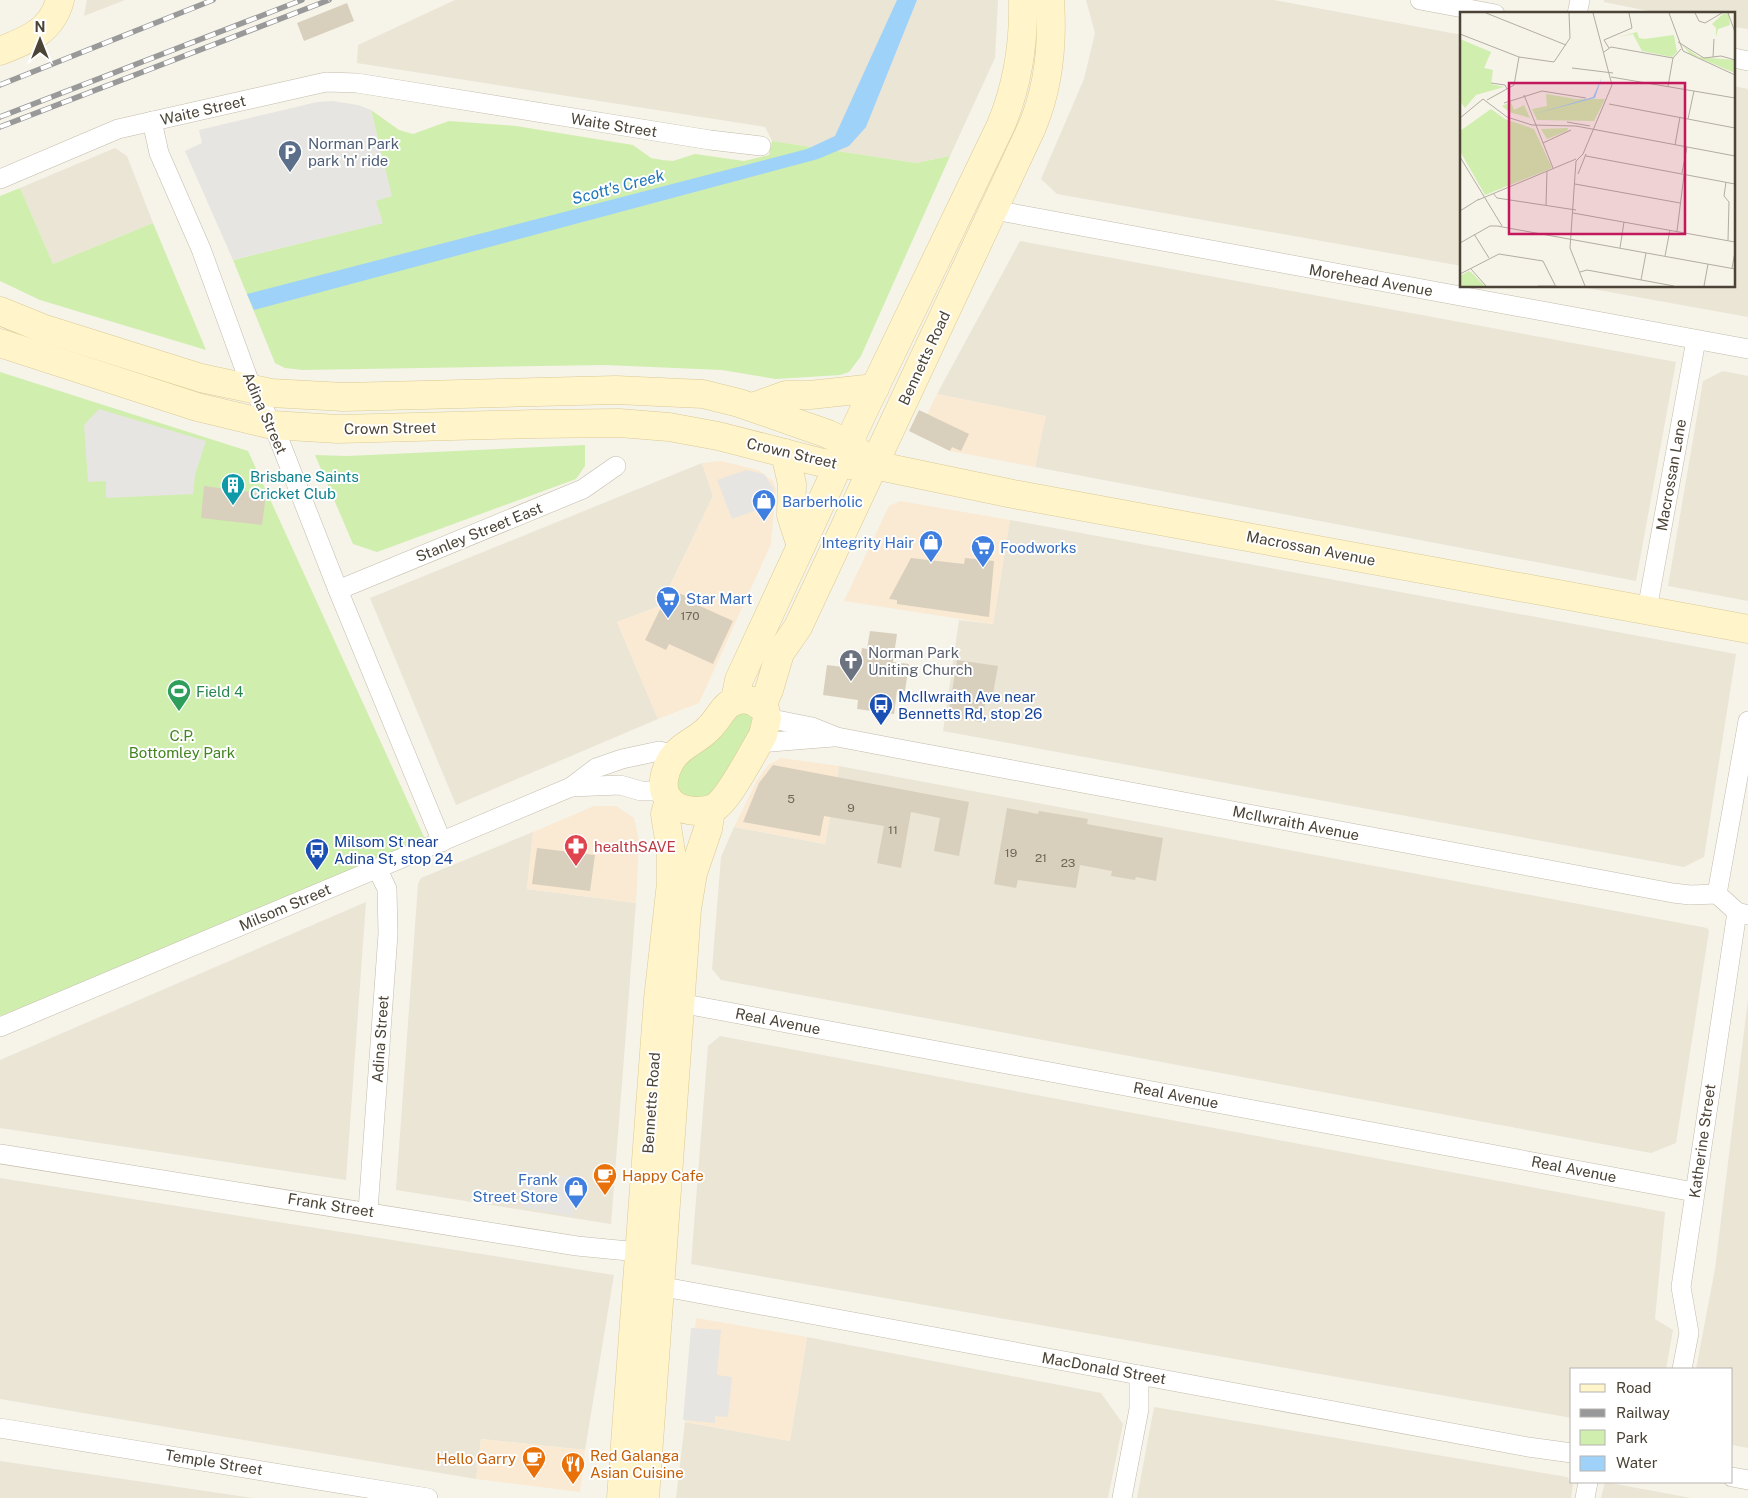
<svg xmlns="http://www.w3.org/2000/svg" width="1748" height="1498" font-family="'Public Sans',sans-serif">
	<rect width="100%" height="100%" fill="#f6f3e9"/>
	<!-- residential -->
	<g fill="#ebe5d6">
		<polygon points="87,0 125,0 84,16"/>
		<polygon points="455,0 998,0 995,58 950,156 916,163 772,141 765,127 357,63 358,45"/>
		<polygon points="1086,0 1274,0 1462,35 1462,266 1057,194 1041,179 1084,79 1095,33"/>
		<polygon points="1604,0 1748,0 1748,29 1734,27 1734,14 1664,14 1604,2"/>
		<polygon points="1734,86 1748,89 1748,317 1576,286 1734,286"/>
		<polygon points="115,148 127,156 153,223 53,264 20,188"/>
		<polygon points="1020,241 1676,362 1636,581 1035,467 1045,416 937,394"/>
		<polygon points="1723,371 1748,376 1748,601 1668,586 1703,381"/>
		<polygon points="702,463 713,496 660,606 617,622 658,719 456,805 370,598"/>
		<polygon points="1010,520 1736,654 1704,857 1684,867 943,731 959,620 993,624"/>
		<polygon points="839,766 1707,928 1709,931 1676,1143 1651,1153 721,980 712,969 721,857 734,827 825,844"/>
		<polygon points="533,832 527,889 636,903 611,1224 396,1190 418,884 421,878"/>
		<polygon points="366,902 346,1180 0,1128 0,1060"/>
		<polygon points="1748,999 1748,1448 1732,1445 1732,1369 1696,1369 1715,1269"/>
		<polygon points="720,1036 1665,1212 1655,1319 1673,1330 1666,1369 1572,1369 1572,1418 691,1264 708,1046"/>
		<polygon points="0,1178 614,1275 585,1450 481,1439 476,1479 0,1399"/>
		<polygon points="807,1337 1101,1393 1123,1424 1108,1498 676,1498 685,1422 790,1441"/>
		<polygon points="1154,1407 1567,1477 1573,1485 1571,1498 1137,1498"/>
		<polygon points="0,1461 253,1498 0,1498"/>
		<polygon points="1605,1482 1691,1498 1692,1498 1601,1498"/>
	</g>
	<!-- commercial -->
	<g fill="#faead3">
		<polygon points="937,394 1046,416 1035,467 950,451 917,435"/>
		<polygon points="721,461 758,470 773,481 776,489 771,544 699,703 658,719 617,622 660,606 713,496 702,463"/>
		<polygon points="900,501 1010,520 993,624 844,601 889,506"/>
		<polygon points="781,758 839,766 825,844 734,827 757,780 768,765"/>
		<polygon points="594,806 616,806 634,818 639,840 636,903 527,889 533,832"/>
		<polygon points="696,1318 807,1337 790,1441 685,1422"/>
		<polygon points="481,1439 585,1450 580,1492 476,1479"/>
	</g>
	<!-- green -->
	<g fill="#d0eeae">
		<polygon points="371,110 399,130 413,134 449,121 516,126 633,145 651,158 662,160 673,161 695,154 744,161 769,155 772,141 916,163 950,156 861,356 849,372 840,375 776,379 722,370 605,365 303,370 285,368 275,363 233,260 382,223 375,200 391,196"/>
		<polygon points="20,188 53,264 153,223 206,350 40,300 0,281 0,196"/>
		<polygon points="0,372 248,451 425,839 97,979 0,1016"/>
		<polygon points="585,445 585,466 576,479 377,552 353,544 315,455 347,456"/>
		<polygon points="746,710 757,720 717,793 699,803 677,791 676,769 730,714"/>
	</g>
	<!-- parking -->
	<g fill="#e7e5e1">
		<polygon points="332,101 358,105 371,110 392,196 376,201 383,223 233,260 185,151 202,143 199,130 317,102"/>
		<polygon points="99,409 206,441 195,475 193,494 106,498 106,481 88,482 84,425"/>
		<polygon points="746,470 764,474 774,489 773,504 732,519 717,480"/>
		<polygon points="528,1170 579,1179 573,1216 522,1207"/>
		<polygon points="691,1328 721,1330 717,1375 732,1377 728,1417 715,1416 715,1423 683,1420"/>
	</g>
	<!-- water -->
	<polygon fill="#9fd2f9" points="897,0 917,0 866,127 849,146 818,159 254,310 247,294 807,149 835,136"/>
	<!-- building -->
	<g fill="#d9cfbd">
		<polygon points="347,3 354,21 304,41 297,23"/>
		<polygon points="919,410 969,434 961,451 952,447 950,451 909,431"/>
		<polygon points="204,486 266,494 262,525 201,518"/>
		<polygon points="911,558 964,564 965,558 994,561 989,617 897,604 897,600 889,599"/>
		<polygon points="670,589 690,598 689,601 733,621 713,664 669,644 666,650 645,640"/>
		<polygon points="870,631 897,634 893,662 909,664 905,691 897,690 894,714 857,709 858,700 823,695 827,665 859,669 862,648 867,649"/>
		<polygon points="957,660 998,666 992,699 986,698 982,722 948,717"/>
		<polygon points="773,765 969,802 959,856 934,851 940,818 911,812 901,868 877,863 884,826 824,816 820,836 743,822 759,783"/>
		<polygon points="1007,808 1038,814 1039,811 1088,819 1087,824 1163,838 1156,881 1136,877 1135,880 1111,876 1112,871 1080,865 1076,888 1018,880 1016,888 994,884"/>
		<polygon points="537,848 595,855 590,891 532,884"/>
	</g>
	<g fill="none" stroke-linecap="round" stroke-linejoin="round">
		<!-- street casing -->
		<g stroke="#c3bbaa" stroke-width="20">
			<g id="street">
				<polyline points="1420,0 1495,14"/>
				<polyline points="1577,14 1580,0"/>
				<polyline points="1734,58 1748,61"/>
				<polyline points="152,121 159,153 201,249 248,378 278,437 338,590 442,842"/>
				<polyline points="0,179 118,129 326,82 357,83 710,140 761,146"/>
				<polyline points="994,210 1748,349"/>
				<polyline points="338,590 583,489 616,466"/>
				<polyline points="1647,610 1696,340"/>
				<polyline points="767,718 812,727 837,737 900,749 1673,893 1690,895 1717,894 1737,912 1748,915"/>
				<polyline points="759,743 833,737"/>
				<polyline points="571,787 620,785 641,791 665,791"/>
				<polyline points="1717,894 1748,721"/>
				<polyline points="669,1001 1694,1192"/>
				<polyline points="0,1027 571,787 596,768 622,759 659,751 674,755"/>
				<polyline points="0,1154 577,1246 649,1253"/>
				<polyline points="368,1211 388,934 387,889 377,868"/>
				<polyline points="648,1284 1528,1447 1572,1453"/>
				<polyline points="1682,1369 1689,1333 1681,1287 1737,912"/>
				<polyline points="0,1428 428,1498"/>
				<polyline points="1732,1477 1748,1480"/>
				<polyline points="1122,1498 1139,1409 1139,1375"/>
				<polyline points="1585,1498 1588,1482"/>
			</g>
		</g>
		<!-- secondary casing -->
		<g stroke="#dbca94" stroke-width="29">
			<g id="secondary">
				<path d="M0,51C28,40 52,31 60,0"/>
				<polyline points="0,311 42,328 201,378 271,393 344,397 616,390 703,394 739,403 828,434 849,444 874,465"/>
				<polyline points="0,343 197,407 272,425 338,429 534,424 619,423 669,427 718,436 819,462 839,465 874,465 1013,494 1748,629"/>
				<polyline points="753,407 786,395 810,395 875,388"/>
				<polyline points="785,453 792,484 791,515 801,546"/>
				<path d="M743,699L753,701L765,709L767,718L763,735C753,752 731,795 717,806C704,815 673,812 666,795C661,785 665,771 670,762C679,745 698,741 710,727C722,715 724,701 743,699Z"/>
				<path d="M735,700L739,680L863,412L1001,125C1018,84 1024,44 1023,0"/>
				<path d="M762,706L769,690L780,653L798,627L1032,127C1049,87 1053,44 1050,0"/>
				<polyline points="621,1498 658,999 671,883 671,852 665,814 669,800"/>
				<polyline points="645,1498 687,909 693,873 708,829 711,810"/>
			</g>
		</g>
		<!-- street -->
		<use href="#street" stroke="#fff" stroke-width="19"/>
		<!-- secondary -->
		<use href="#secondary" stroke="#fff4ca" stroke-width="28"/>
		<!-- rail casing -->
		<g stroke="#999" stroke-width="5.5">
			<g id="rail">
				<polyline points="0,85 213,0"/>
				<polyline points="0,117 302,0"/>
				<polyline points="0,127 329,0"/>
			</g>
		</g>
		<!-- rail -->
		<use href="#rail" stroke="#fff" stroke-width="4" stroke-dasharray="11" stroke-linecap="butt"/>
	</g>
	<!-- icons -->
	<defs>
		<g id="parking-pin" transform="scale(1.25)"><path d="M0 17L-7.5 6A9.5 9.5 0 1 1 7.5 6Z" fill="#5c6f8a" stroke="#fff"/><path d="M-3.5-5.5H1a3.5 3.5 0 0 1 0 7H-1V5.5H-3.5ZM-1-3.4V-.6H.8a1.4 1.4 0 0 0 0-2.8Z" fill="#fff"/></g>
		<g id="building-pin" transform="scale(1.25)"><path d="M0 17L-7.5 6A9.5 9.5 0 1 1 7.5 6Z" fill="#0f9aa8" stroke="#fff"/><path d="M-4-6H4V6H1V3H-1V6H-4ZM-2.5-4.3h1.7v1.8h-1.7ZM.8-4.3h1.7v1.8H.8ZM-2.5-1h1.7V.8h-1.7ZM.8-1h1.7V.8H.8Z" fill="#fff"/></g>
		<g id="shop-pin" transform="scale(1.25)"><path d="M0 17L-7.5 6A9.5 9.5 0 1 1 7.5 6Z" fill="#3f7fe0" stroke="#fff"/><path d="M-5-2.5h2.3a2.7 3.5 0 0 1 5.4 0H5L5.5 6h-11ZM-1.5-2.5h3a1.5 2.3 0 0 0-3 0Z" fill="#fff"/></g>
		<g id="supermarket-pin" transform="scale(1.25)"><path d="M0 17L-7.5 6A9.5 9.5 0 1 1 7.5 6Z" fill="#3f7fe0" stroke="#fff"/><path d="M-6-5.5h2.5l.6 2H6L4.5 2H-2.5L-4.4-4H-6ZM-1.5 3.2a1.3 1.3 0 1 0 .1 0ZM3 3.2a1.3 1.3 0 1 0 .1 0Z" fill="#fff"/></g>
		<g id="church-pin" transform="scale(1.25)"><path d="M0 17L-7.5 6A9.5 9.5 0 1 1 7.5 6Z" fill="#6b7280" stroke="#fff"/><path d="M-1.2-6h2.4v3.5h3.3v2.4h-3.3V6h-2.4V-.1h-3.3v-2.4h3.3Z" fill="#fff"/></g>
		<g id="stadium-pin" transform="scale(1.25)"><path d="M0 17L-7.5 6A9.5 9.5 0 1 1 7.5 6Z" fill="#2e9e5b" stroke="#fff"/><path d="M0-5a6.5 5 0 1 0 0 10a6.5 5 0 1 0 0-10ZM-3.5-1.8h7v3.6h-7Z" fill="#fff"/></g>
		<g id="bus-pin" transform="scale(1.25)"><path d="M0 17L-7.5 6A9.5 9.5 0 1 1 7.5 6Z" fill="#1a4fb4" stroke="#fff"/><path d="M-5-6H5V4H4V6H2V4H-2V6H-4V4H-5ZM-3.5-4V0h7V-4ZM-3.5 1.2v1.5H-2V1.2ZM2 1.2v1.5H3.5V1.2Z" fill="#fff"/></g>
		<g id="pharmacy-pin" transform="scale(1.25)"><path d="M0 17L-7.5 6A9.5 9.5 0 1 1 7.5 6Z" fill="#e0444e" stroke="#fff"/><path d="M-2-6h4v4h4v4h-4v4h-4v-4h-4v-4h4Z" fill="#fff"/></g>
		<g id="cafe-pin" transform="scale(1.25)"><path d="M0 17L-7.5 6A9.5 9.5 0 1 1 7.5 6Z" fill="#e8710a" stroke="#fff"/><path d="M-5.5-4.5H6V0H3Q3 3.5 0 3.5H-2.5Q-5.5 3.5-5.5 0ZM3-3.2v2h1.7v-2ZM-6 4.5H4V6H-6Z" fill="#fff"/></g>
		<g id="restaurant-pin" transform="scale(1.25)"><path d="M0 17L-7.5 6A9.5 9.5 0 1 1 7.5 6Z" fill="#e8710a" stroke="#fff"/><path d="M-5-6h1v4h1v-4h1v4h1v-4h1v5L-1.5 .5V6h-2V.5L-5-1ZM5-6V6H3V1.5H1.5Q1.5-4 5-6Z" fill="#fff"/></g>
	</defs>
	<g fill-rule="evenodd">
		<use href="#parking-pin" x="290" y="152"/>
		<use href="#building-pin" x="233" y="485"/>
		<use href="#shop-pin" x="764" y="501"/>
		<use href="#shop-pin" x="931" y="542"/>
		<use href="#supermarket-pin" x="983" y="547"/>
		<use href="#supermarket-pin" x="668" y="598"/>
		<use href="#church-pin" x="851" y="661"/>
		<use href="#stadium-pin" x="179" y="691"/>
		<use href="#bus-pin" x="881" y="705"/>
		<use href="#pharmacy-pin" x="576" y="846"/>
		<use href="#bus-pin" x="317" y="850"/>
		<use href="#cafe-pin" x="605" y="1175"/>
		<use href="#shop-pin" x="576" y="1188"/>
		<use href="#cafe-pin" x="534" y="1458"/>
		<use href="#restaurant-pin" x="573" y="1464"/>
	</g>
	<g text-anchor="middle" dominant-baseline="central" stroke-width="4" stroke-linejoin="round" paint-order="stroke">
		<!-- number labels -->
		<g font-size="12" fill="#6e6658">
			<text x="690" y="616">170</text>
			<text x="791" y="799">5</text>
			<text x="851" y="808">9</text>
			<text x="893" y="830">11</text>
			<text x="1011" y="853">19</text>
			<text x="1041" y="858">21</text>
			<text x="1068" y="863">23</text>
		</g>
		<!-- street labels -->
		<g font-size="15" fill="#4b4336" stroke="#fff">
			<text transform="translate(203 110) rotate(-13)">Waite Street</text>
			<text transform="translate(614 125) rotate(9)">Waite Street</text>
			<text transform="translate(1371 280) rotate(10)">Morehead Avenue</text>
			<text transform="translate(924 358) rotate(-65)">Bennetts Road</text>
			<text transform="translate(265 413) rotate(66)">Adina Street</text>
			<text transform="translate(390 428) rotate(-1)">Crown Street</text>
			<text transform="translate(792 453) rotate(13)">Crown Street</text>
			<text transform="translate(1671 475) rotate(-80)">Macrossan Lane</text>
			<text transform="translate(479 532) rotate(-22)">Stanley Street East</text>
			<text transform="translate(1311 548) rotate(11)">Macrossan Avenue</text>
			<text transform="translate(1296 823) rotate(11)">McIlwraith Avenue</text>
			<text transform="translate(285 907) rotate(-23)">Milsom Street</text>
			<text transform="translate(778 1021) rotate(11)">Real Avenue</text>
			<text transform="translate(380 1039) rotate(-86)">Adina Street</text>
			<text transform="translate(1176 1095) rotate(11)">Real Avenue</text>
			<text transform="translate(651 1103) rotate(-86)">Bennetts Road</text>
			<text transform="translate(1702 1141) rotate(-82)">Katherine Street</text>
			<text transform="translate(1574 1169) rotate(11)">Real Avenue</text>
			<text transform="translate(331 1205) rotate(9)">Frank Street</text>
			<text transform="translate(1104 1368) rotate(10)">MacDonald Street</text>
			<text transform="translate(214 1462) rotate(9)">Temple Street</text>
		</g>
		<!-- service labels -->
		<g font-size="15" fill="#4e5e75" stroke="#fff" text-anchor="start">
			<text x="308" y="143">Norman Park<tspan x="308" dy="17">park 'n' ride</tspan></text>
		</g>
		<!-- culture labels -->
		<g font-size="15" fill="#0d838f" stroke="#fff" text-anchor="start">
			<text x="250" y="476">Brisbane Saints<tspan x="250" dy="17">Cricket Club</tspan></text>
		</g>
		<!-- shop labels -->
		<g font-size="15" fill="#366cbe" stroke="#fff" text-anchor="start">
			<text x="782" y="501">Barberholic</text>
			<text x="914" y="542" text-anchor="end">Integrity Hair</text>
			<text x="1000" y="547">Foodworks</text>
			<text x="686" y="598">Star Mart</text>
			<text x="558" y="1179" text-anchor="end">Frank<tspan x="558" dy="17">Street Store</tspan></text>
		</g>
		<!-- worship labels -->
		<g font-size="15" fill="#5b616d" stroke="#fff" text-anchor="start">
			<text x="868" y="652">Norman Park<tspan x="868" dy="17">Uniting Church</tspan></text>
		</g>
		<!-- leisure labels -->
		<g font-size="15" fill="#27864d" stroke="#fff" text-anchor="start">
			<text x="196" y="691">Field 4</text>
		</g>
		<!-- transit labels -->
		<g font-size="15" fill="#164399" stroke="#fff" text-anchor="start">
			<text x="898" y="696">McIlwraith Ave near<tspan x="898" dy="17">Bennetts Rd, stop 26</tspan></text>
			<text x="334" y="841">Milsom St near<tspan x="334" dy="17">Adina St, stop 24</tspan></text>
		</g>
		<!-- park labels -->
		<g font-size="15" fill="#448521" stroke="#fff">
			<text x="182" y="735">C.P.<tspan x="182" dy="17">Bottomley Park</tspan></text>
		</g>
		<!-- health labels -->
		<g font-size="15" fill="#be3a42" stroke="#fff" text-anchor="start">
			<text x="594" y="846">healthSAVE</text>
		</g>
		<!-- food labels -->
		<g font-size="15" fill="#c56008" stroke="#fff" text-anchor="start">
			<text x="622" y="1175">Happy Cafe</text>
			<text x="590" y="1455">Red Galanga<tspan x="590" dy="17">Asian Cuisine</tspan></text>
			<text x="516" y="1458" text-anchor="end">Hello Garry</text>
		</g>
		<!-- water labels -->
		<g font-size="16" font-style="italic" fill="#2176bc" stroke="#fff">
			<text transform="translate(618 187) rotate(-15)">Scott's Creek</text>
		</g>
	</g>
	<!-- overview -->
	<g transform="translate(1460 12)">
		<rect width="275" height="275" fill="#f6f3e9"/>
		<path d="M263,2H269L270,13L258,17L256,25V16L252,12ZM177,20L179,26L184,27L214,23L217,40L212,45L182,39L173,22L159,25ZM0,27L31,40L24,56L33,58L31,72L44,75L16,83L5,96L0,89ZM222,33L239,45L275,48V61L230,42ZM86,82L116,87H145L134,109L77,108L72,97L87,94ZM51,90L54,98L64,93L70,106L49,100L42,94ZM31,97L45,107L74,117L92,156L25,183L0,139V119ZM108,116L107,119L87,127L81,117ZM9,259L12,261L25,274H0V264Z" fill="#d0eeae"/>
		<path d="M142,65L135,86L74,102L133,85Z" fill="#9fd2f9"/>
		<path fill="none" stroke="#b2ada1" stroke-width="1" d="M26,1L106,33M209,1L223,39L275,63M235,1L239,9L245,11L262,1M268,1L275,20M0,22L59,45L94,50L110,26L109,1M218,30L244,46L261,44L275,48M149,36L144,28L172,16L169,1M144,40L151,35L213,46M253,45L254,27M112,56L153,61M151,65L275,86M31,71L45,73L47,77M208,74L213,46L221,37M64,83L93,156M27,88L54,73L59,45M44,91L82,79L126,86M149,92L275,116M0,106L23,87L47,105L72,113L116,114L275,144M228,107L234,79M107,110L130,114M83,131L111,118M215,133L220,105M126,144L275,172M0,145L42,214M222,161L227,135M118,162L126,142M266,170L264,184L269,190L268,228M115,172L220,191M33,181L37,186L116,198M18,188L116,147M86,193L87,159M0,199L19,187M113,201L275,230M217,219L224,163M14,222L29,246M0,231L30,214H37L275,257M160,236L164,210M205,244L210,218M272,256L275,240M11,257L26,274M120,260L127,258L214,274M0,262L39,242L83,249L95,273M181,268L186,241M78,274H97M125,274L110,236L116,149L123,142L152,73L133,1M244,274L248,252"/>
		<path fill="#c2185b" fill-opacity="0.15" stroke="#c2185b" stroke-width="2.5" d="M49,71H225V222H49Z"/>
		<rect width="275" height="275" fill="none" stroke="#4b4336" stroke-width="2.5"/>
	</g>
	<!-- legend -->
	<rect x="1570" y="1368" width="162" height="115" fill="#ffffff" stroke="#b7b4af"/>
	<rect x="1580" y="1384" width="25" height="8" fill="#fff4ca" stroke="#b7b4af"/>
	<text x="1616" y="1393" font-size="15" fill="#4b4336">Road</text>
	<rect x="1580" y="1409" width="25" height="8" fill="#999999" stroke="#b7b4af"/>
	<text x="1616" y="1418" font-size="15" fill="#4b4336">Railway</text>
	<rect x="1580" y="1430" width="25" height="15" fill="#d0eeae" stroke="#b7b4af"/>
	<text x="1616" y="1443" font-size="15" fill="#4b4336">Park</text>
	<rect x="1580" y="1456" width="25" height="15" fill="#9fd2f9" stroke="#b7b4af"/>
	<text x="1616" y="1468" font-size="15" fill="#4b4336">Water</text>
	<!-- north arrow -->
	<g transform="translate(40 40)" stroke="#ffffff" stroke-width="4" paint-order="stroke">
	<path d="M0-4L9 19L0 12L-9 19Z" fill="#4b4336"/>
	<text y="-8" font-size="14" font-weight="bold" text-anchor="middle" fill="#4b4336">N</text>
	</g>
</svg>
